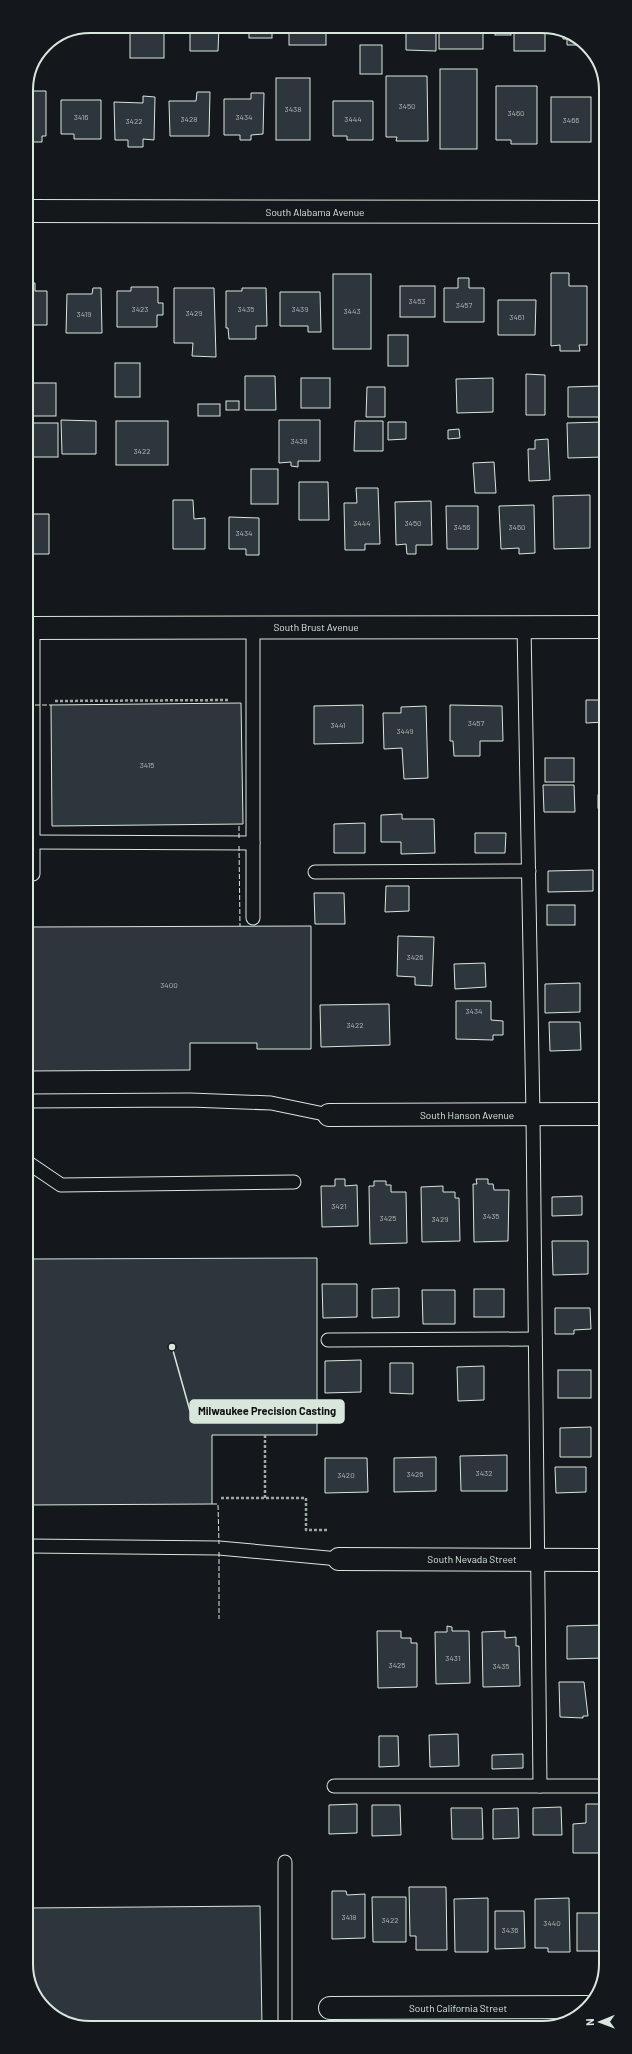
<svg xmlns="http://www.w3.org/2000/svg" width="632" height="2054" font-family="Barlow,sans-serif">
	<rect width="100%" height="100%" fill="#14181c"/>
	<!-- building -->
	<g fill="#2c363c" stroke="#d8e6dc">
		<rect x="130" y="26" width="34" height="32"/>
		<polygon points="190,26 219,26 218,51 190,51"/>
		<rect x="249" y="26" width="23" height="12"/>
		<rect x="289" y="26" width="37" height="19"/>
		<polygon points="406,26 436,26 436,51 406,50"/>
		<rect x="439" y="26" width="44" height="23"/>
		<rect x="495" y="26" width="16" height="9"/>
		<rect x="514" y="26" width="31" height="25"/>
		<polygon points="563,33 584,42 587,45 567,45 567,39 563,39"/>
		<polygon points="54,41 53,47 44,47 45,44"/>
		<rect x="360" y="45" width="22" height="29"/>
		<rect x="440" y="69" width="37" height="80"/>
		<polygon points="386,76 427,76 428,141 396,141 397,137 386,137"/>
		<rect x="276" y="78" width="34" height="62"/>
		<polygon points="496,86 537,86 537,144 511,144 511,140 496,140"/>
		<polygon points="28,91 46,91 46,136 42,136 42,142 26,142 26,100 29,100"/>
		<polygon points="197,92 210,92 209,136 170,136 169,101 196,101"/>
		<polygon points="251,93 264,93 263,134 251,135 251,140 240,140 240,135 224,135 224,99 251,99"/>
		<polygon points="143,96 155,97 154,140 143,139 143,147 128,147 128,140 115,140 114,102 143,103"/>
		<rect x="551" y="97" width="40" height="45"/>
		<polygon points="61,100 101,100 101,139 74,139 74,134 61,134"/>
		<polygon points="333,101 373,101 373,140 347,140 347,136 333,136"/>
		<polygon points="551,273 569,273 569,286 587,286 587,345 579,345 580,351 560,351 560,345 551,346"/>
		<rect x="333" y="274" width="38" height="75"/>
		<polygon points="458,278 469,278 469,288 484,288 484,322 444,322 444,288 458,288"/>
		<polygon points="26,283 35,283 35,291 47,291 47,325 26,325"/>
		<rect x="400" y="286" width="35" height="31"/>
		<polygon points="131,287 158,287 158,303 163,303 163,315 157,315 157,327 117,327 117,291 131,291"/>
		<polygon points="93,288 101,288 102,333 66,333 67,294 92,294"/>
		<polygon points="174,288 214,288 216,357 192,356 193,343 174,343"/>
		<polygon points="242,288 266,288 267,326 256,326 256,339 229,339 228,328 226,328 226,291 242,291"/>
		<polygon points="280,292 320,292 321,332 308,332 308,326 280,326"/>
		<polygon points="498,300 536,300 535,335 498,335"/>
		<rect x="388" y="335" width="20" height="31"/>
		<rect x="115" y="363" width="25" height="34"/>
		<polygon points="526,374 545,375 545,415 526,415"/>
		<polygon points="245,376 275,376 276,410 245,410"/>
		<rect x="301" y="378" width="29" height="30"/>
		<polygon points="493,378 493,412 457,413 456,379"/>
		<rect x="26" y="383" width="30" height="33"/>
		<polygon points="600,386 600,417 568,417 568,387"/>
		<polygon points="367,387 385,387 385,417 366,417"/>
		<rect x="226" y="401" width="13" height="9"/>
		<rect x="198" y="404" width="22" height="12"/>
		<polygon points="61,420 96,421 96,454 62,454"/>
		<polygon points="279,420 320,420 320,461 298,461 298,467 291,466 291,462 279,463"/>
		<rect x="116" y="421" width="52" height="44"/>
		<polygon points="355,421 383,421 383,451 354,451"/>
		<polygon points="388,422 406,422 406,439 388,440"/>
		<polygon points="602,422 603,457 568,458 567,423"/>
		<rect x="30" y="423" width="28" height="34"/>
		<polygon points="459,429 460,438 448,439 448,430"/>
		<polygon points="548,439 550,480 529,481 528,449 535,449 535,440"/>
		<polygon points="494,462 496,493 475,493 473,463"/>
		<rect x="251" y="469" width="27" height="35"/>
		<polygon points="299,482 328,482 329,520 299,520"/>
		<polygon points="356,488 378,488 380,544 365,544 365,550 345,550 344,503 357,503"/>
		<polygon points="590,495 590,548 554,549 553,496"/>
		<polygon points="173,500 193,500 194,519 205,518 205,549 173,549"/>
		<polygon points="431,501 432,545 416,545 416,554 407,554 406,544 396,545 395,502"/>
		<polygon points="534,505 535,553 519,554 519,548 501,549 499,506"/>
		<polygon points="446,506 478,506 478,549 447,549"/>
		<polygon points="31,514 49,514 49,554 27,554 26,516 31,516"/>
		<polygon points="229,517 259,518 259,555 246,555 246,549 229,549"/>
		<polygon points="586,700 605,700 605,722 586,723"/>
		<polygon points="241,703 243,824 52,826 51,705"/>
		<polygon points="363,705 363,743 314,744 314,706"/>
		<polygon points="450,705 502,706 503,741 480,741 480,756 454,756 453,741 450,741"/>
		<polygon points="426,706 428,778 404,779 402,748 384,749 383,713 401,713 401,707"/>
		<rect x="545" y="758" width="29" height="24"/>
		<polygon points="543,785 574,785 575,812 544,812"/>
		<rect x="598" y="795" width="7" height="13"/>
		<polygon points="402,814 402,819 434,819 435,853 401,854 401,842 381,842 381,815"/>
		<polygon points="365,823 365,853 334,853 334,824"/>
		<polygon points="475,833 506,833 505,853 475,853"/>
		<polygon points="593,870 593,891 548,892 548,871"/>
		<polygon points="386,886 409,886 409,911 385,912"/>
		<polygon points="314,893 344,893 345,924 315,924"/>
		<rect x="547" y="905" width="28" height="20"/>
		<polygon points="311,926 311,1049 257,1049 257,1043 190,1043 190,1070 27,1071 27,927"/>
		<polygon points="398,936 434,937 432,986 415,985 415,977 397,976"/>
		<polygon points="485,963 486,987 455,989 454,964"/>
		<polygon points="580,983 580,1012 545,1013 545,984"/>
		<polygon points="456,1001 491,1001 491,1020 503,1021 503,1035 493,1035 493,1040 456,1039"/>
		<polygon points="389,1004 390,1045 321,1047 320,1005"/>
		<polygon points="549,1022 580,1022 581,1050 550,1051"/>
		<polygon points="335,1179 345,1179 345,1186 357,1185 358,1226 322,1227 321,1186 335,1186"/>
		<polygon points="476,1179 488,1179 488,1184 493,1184 494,1190 509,1190 508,1241 474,1242 473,1184 477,1184"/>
		<polygon points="374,1181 386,1181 386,1185 391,1185 391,1192 406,1192 407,1243 370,1244 369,1186 374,1186"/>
		<polygon points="443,1186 443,1192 455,1192 455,1198 459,1198 460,1241 422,1242 421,1187"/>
		<polygon points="582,1196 582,1215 552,1216 552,1197"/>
		<polygon points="552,1241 588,1241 588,1274 553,1275"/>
		<polygon points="317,1258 317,1435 212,1435 212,1504 28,1505 27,1259"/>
		<polygon points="322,1284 357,1284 357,1317 323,1318"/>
		<polygon points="399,1288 399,1317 372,1318 372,1289"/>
		<rect x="474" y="1289" width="30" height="28"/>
		<polygon points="422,1290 455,1290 455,1324 423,1324"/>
		<polygon points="555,1308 590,1308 591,1329 574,1330 574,1334 555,1334"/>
		<polygon points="361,1360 361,1392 325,1393 325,1361"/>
		<polygon points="390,1363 413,1363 413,1394 390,1393"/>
		<polygon points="484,1366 484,1400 458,1401 457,1367"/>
		<rect x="558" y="1370" width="33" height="28"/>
		<polygon points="591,1427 591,1457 560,1457 560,1428"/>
		<polygon points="507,1455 507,1491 461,1491 460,1456"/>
		<polygon points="436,1457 436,1491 394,1492 394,1458"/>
		<polygon points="325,1458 367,1458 368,1492 325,1493"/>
		<polygon points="555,1467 586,1467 586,1492 556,1493"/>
		<polygon points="604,1625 604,1658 567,1659 567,1626"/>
		<polygon points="447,1626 452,1627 452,1631 469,1631 470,1683 436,1684 435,1632 447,1632"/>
		<polygon points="377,1631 401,1631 401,1638 411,1638 411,1643 417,1643 417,1687 378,1688"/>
		<polygon points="505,1631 505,1638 516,1637 516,1646 519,1646 520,1686 483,1687 482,1632"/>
		<polygon points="559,1682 584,1682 588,1716 583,1716 583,1718 560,1717"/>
		<polygon points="458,1734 459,1766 430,1767 429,1735"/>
		<polygon points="379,1736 398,1736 399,1766 379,1767"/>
		<polygon points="523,1754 523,1768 492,1769 492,1755"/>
		<polygon points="357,1804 357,1833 329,1834 329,1805"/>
		<polygon points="586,1804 606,1804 606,1853 573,1853 573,1824 586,1823"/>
		<polygon points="372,1805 400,1805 401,1835 372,1836"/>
		<polygon points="561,1807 562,1835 533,1835 533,1808"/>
		<polygon points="451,1808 482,1808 483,1839 452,1839"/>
		<polygon points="518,1808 519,1838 493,1839 493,1809"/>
		<polygon points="409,1887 446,1887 447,1950 416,1950 416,1936 410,1936"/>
		<polygon points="332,1891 346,1891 347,1895 365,1894 365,1938 332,1939"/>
		<polygon points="372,1897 406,1897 406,1942 373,1942"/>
		<polygon points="488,1898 488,1952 455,1952 454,1899"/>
		<polygon points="569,1898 570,1952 548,1952 548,1948 535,1948 535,1899"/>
		<polygon points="260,1906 262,2027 85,2028 48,2012 28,1981 28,1908"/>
		<polygon points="495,1911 524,1911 525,1948 495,1949"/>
		<rect x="577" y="1913" width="29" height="38"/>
	</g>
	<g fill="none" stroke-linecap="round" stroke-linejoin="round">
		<!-- service casing -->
		<g stroke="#d8e6dc" stroke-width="15">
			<g id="service">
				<polyline points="253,627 253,918"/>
				<polyline points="524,627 533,1115 540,1786"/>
				<polyline points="33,842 253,843"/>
				<polyline points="315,872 529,871"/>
				<polyline points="27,874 33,874 33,628"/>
				<polyline points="27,1101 190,1100 271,1103 329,1115"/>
				<polyline points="27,1162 61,1185 294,1182"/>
				<polyline points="328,1340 535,1339"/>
				<polyline points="28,1546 219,1548 339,1559"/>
				<polyline points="334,1786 606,1786"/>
				<polyline points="285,2027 285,1862"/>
			</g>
		</g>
		<!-- minor casing -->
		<g stroke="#d8e6dc" stroke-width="24">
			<g id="minor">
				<polyline points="26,211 604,212"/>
				<polyline points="27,628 605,627"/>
				<polyline points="329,1115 605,1114"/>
				<polyline points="339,1559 606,1560"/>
				<polyline points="330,2008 586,2007"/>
			</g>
		</g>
		<!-- path -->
		<g stroke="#9da8a2" stroke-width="2.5" stroke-dasharray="3 2" stroke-linecap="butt">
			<polyline points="55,701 230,700"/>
			<polyline points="265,1435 265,1498"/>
			<polyline points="221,1498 306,1498 306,1530 327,1530"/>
		</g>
		<!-- service -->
		<use href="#service" stroke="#14181c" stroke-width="13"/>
		<!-- minor -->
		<use href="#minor" stroke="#14181c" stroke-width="22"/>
		<!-- fence -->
		<g stroke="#d8e6dc" stroke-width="1" stroke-dasharray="5 2" stroke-linecap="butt">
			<polyline points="35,705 51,705"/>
			<polyline points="239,838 239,824"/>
			<polyline points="239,846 240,926"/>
			<polyline points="212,1504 218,1504 219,1544"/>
			<polyline points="219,1552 219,1619"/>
		</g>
	</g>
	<g text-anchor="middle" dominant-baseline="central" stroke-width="3" stroke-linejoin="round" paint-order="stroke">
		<!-- number labels -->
		<g font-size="8" fill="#adbab4">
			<text x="407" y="106">3450</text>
			<text x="293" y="109">3438</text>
			<text x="516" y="113">3460</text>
			<text x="81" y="117">3416</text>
			<text x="244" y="117">3434</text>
			<text x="189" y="119">3428</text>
			<text x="353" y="119">3444</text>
			<text x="571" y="120">3466</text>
			<text x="134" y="121">3422</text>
			<text x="417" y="301">3453</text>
			<text x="464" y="305">3457</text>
			<text x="140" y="309">3423</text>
			<text x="246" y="309">3435</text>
			<text x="300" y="309">3439</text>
			<text x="352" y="311">3443</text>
			<text x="194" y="313">3429</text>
			<text x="84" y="314">3419</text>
			<text x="517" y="317">3461</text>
			<text x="299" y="441">3438</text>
			<text x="142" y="451">3422</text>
			<text x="362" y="523">3444</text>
			<text x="413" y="523">3450</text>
			<text x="462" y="527">3456</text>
			<text x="517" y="527">3460</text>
			<text x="244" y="533">3434</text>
			<text x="476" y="723">3457</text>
			<text x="338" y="725">3441</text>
			<text x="405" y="731">3449</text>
			<text x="147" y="765">3415</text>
			<text x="415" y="957">3426</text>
			<text x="169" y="985">3400</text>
			<text x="474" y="1011">3434</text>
			<text x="355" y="1025">3422</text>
			<text x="339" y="1206">3421</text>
			<text x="491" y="1216">3435</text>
			<text x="388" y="1218">3425</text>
			<text x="440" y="1219">3429</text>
			<text x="484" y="1473">3432</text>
			<text x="415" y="1474">3426</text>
			<text x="346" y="1475">3420</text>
			<text x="453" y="1658">3431</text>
			<text x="397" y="1665">3425</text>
			<text x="501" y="1666">3435</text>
			<text x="349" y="1917">3418</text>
			<text x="390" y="1920">3422</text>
			<text x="552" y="1923">3440</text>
			<text x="510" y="1930">3436</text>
		</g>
		<!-- street labels -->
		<g font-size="10" fill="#d8e6dc" stroke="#14181c">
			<text x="315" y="212">South Alabama Avenue</text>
			<text x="316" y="627">South Brust Avenue</text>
			<text x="467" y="1115">South Hanson Avenue</text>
			<text x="472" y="1559">South Nevada Street</text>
			<text x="458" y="2008">South California Street</text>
		</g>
	</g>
	<!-- crop -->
	<path d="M0 0H632V2054H0ZM90 33H542A57 57 0 0 1 599 90V1964A57 57 0 0 1 542 2021H90A57 57 0 0 1 33 1964V90A57 57 0 0 1 90 33Z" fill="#14181c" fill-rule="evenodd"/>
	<path fill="none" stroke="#d8e6dc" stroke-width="2" d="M90 33H542A57 57 0 0 1 599 90V1964A57 57 0 0 1 542 2021H90A57 57 0 0 1 33 1964V90A57 57 0 0 1 90 33Z"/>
	<!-- callouts -->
	<path fill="none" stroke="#d8e6dc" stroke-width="1.5" d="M172 1347L190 1411"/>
	<circle fill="#d8e6dc" stroke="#14181c" stroke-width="1.5" cx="172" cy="1347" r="4"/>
	<rect fill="#d8e6dc" stroke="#d8e6dc" stroke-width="1.5" x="190" y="1400" width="154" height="23" rx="4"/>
	<g font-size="11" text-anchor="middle" font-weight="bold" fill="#111">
		<text x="267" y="1415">Milwaukee Precision Casting</text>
	</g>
	<!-- north arrow -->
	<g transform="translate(600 2022) rotate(269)" stroke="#14181c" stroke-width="3" paint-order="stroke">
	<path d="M0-3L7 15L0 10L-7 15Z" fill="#d8e6dc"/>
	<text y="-6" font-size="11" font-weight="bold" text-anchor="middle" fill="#d8e6dc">N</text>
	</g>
</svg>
